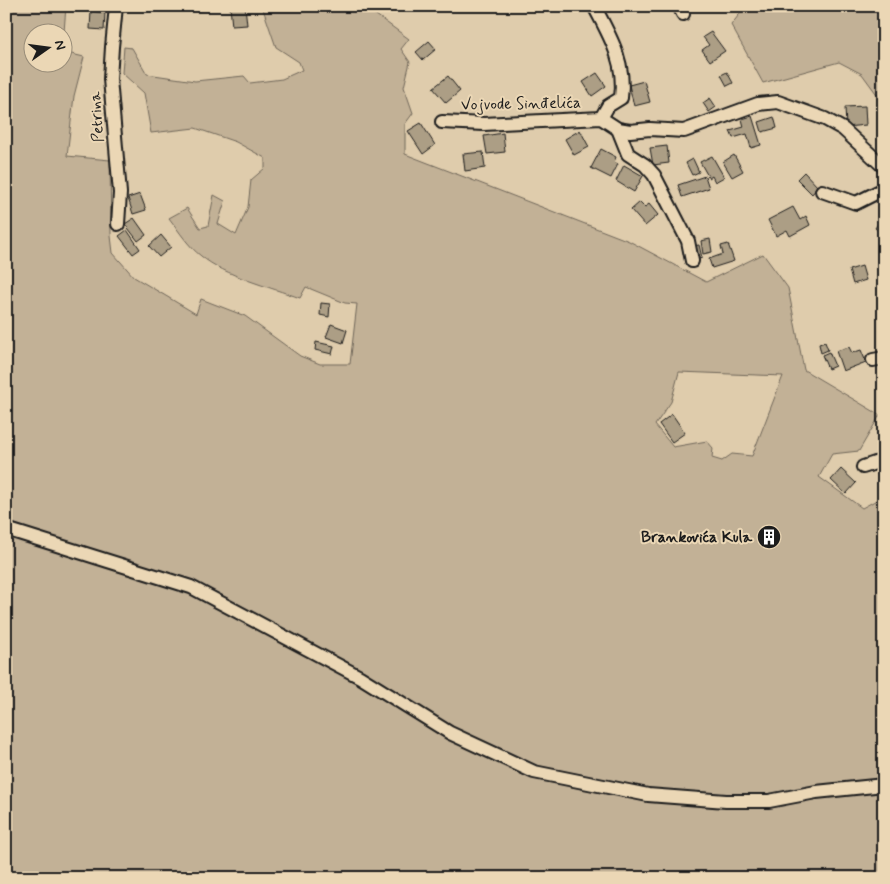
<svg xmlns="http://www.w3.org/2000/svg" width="890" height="884" font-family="Mynerve,sans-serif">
	<rect width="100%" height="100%" fill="#dfccac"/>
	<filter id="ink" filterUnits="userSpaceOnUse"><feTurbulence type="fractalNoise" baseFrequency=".02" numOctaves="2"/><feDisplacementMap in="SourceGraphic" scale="10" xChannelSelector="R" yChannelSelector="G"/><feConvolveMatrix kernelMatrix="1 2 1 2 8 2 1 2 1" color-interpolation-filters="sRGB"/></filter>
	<g filter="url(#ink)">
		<!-- green -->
		<g fill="#c2b196" stroke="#6f6659" fill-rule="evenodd">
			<path d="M6,6H66L63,45L62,32H32V62H62L63,52L84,57L74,96L67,156L110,160L111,236L113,253L134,277L196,314L201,299L245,316L300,356L320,364H350L357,304L345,303L306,287L300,298C270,287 225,276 201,256C188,246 179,231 169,218L187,208L200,228L208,226L214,195L225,201L218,224L236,235L248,207L251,180L265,168V158L236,142L195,128L151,133L144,93L122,73L124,47L132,48L147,74L195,81L244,76L250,83L282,79L302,70L299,62L276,47L262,6H369L372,12L409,39L401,49L410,62L404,87L413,113L405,124V154L629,241L706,282L763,254L788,288L804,370L880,415L859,451L832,454L819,477L862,508L884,496V783L768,800L649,794L534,771L451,732L191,586L6,527ZM679,372L783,376L752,456L732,454L722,461L712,458L713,448L707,441L673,447L655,425L671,402Z"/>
			<polygon points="746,6 884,6 884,104 862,74 839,62 763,83 731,25"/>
			<polygon points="6,531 190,589 533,774 726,802 884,786 884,878 6,878"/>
		</g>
		<!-- building -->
		<g fill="#ac9e85" stroke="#1c1c1c">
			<polygon points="197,6 217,6 199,11"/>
			<polygon points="245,6 247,25 232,26 230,7"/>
			<polygon points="91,11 105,13 104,30 90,29"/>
			<polygon points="711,32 725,51 710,61 702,50 709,45 703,37"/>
			<polygon points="429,41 436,49 423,60 416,52"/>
			<polygon points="727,72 733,83 727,86 721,75"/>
			<polygon points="597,73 606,86 592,96 583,82"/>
			<polygon points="448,76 460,91 446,103 433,88"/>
			<polygon points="644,81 650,102 634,106 629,85"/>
			<polygon points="710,98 716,107 709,112 703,103"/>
			<polygon points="865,106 866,125 846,127 845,107"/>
			<polygon points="752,116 761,145 751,148 747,134 733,138 730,131 744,127 742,119"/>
			<polygon points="774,117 777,128 762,132 759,122"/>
			<polygon points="421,123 435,145 423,154 408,131"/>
			<polygon points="580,130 589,147 574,155 565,139"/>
			<polygon points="503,133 505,152 487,154 484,136"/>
			<polygon points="667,146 669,163 653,165 650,148"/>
			<polygon points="601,149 616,157 614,162 618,164 611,178 591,168"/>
			<polygon points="483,152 485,168 465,171 463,154"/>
			<polygon points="734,155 743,171 732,177 723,162"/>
			<polygon points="712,156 724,177 715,182 712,176 709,178 700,162"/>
			<polygon points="693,159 699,172 692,175 686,163"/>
			<polygon points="624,165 643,176 634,192 616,181"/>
			<polygon points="804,172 818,187 812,194 797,179"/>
			<polygon points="705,176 709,188 682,197 678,185"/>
			<polygon points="140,194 146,210 133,214 128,198"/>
			<polygon points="640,202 645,207 649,204 658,215 645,226 631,210"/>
			<polygon points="793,207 800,220 806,216 810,225 790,236 787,230 776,236 768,220"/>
			<polygon points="883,217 884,217 884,235 875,228"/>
			<polygon points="134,218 146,235 138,241 125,224"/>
			<polygon points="127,230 140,249 133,254 119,236"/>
			<polygon points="161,235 171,247 159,257 149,246"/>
			<polygon points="710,239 712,252 703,254 701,241"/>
			<polygon points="728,244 734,261 712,268 709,259 723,254 721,246"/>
			<polygon points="699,245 702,258 696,260 693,246"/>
			<polygon points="862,266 866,280 853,284 849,270"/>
			<polygon points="321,303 330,304 329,317 320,315"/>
			<polygon points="331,324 347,330 343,343 326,337"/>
			<polygon points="316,342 334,346 332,354 315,350"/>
			<polygon points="825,342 828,350 821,353 819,344"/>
			<polygon points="849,347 852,353 861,350 866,362 843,371 836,351"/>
			<polygon points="829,352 835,366 828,369 822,355"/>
			<polygon points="672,414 685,433 672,442 659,424"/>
			<polygon points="841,469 856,483 846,494 831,480"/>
			<circle cx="769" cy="537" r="8"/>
		</g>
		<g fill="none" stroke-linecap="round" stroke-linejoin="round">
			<!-- street casing -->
			<g stroke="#1c1c1c" stroke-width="16">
				<g id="street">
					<polyline points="116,6 112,47 110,79 120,193 118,224"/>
					<path d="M594,6C610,36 626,63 621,98L608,106L601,118"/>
					<polyline points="679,6 683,14"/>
					<polyline points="442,122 484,124 601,118 618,129 630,131 650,129 684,131 758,104 778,102 825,119 843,129 884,167"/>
					<polyline points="618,129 628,154 645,165 654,175 688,241 692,261"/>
					<polyline points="822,191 856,203 884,189"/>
					<polyline points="873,360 884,358"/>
					<polyline points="863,467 884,460"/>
					<polyline points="6,529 191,587 360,677 450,733 534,772 648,795 726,801 769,801 816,792 884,785"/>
				</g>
			</g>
			<!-- street -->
			<use href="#street" stroke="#ebd7b5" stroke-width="12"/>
		</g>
	</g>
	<!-- icons -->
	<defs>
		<g id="building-disc" transform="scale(1.25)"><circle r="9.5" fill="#1c1c1c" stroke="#ebd7b5"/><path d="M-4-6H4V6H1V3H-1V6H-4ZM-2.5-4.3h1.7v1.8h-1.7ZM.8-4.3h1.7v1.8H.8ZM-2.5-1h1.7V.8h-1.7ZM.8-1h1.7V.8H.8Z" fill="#fff"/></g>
	</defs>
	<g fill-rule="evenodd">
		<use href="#building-disc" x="769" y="537"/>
	</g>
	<g text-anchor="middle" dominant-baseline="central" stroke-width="4" stroke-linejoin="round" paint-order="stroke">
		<!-- street labels -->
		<g font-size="16" fill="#1c1c1c" stroke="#ebd7b5">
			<text transform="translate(521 104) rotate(-1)">Vojvode Sinđelića</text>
			<text transform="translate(97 117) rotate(-94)">Petrina</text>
		</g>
		<!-- poi labels -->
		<g font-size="16" font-weight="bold" fill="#1c1c1c" stroke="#ebd7b5" text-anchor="end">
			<text x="752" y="537">Brankovića Kula</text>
		</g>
	</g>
	<!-- margin -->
	<rect width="890" height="884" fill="none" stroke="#ebd7b5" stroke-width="25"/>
	<rect x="12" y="12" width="865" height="859" fill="none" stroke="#1c1c1c" stroke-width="2" filter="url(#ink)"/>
	<!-- north arrow -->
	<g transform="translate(48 48) rotate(76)"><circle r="24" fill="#ebd7b5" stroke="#988c78"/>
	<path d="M0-4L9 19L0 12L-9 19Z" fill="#1c1c1c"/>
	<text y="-8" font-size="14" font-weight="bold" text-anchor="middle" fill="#1c1c1c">N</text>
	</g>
</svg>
